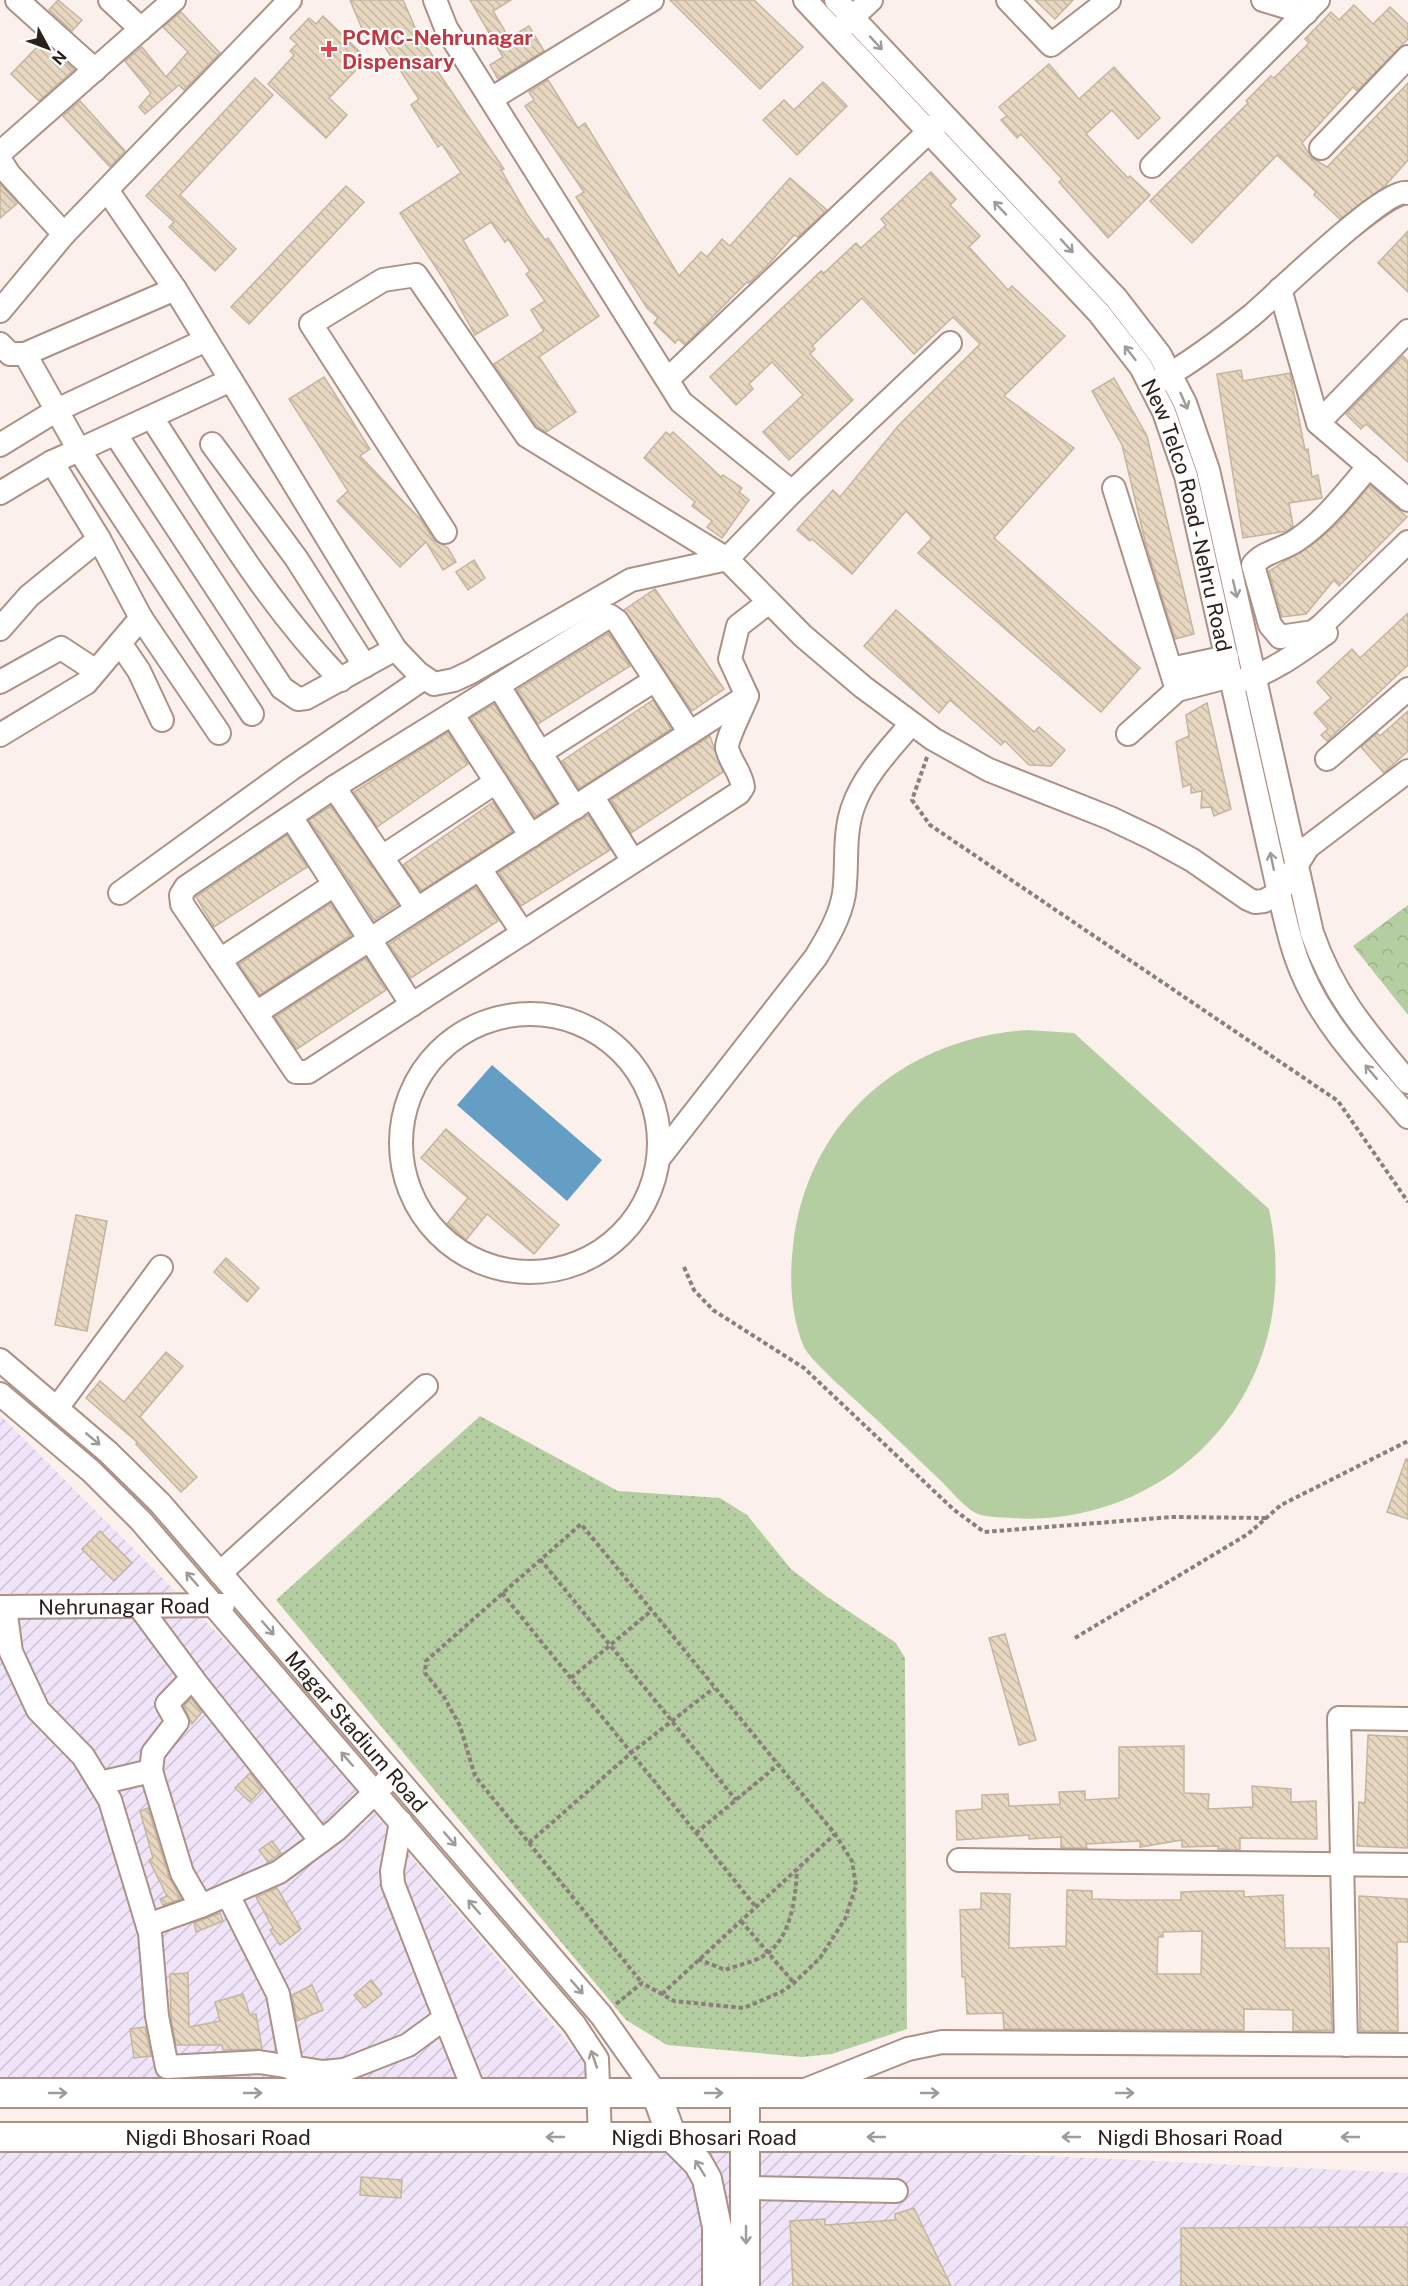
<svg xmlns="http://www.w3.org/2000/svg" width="1408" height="2286" font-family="'Public Sans',sans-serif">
	<defs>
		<pattern id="industrial-furrows" width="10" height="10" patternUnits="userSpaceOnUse" patternTransform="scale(1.5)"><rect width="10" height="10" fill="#f0e4f9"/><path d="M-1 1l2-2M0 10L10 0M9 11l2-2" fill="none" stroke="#cec3d5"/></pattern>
		<pattern id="forest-crowns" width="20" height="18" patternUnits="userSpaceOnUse" patternTransform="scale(1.5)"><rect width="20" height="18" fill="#b4cea1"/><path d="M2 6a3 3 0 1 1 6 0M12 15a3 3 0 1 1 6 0" fill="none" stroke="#9bb18a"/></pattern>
		<pattern id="park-dots" width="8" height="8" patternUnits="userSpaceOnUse" patternTransform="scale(1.5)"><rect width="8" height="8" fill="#b4cea1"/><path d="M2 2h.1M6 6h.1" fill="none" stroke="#9bb18a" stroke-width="1.8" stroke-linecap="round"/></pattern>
		<pattern id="building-back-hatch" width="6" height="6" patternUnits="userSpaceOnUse" patternTransform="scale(1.5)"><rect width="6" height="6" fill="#e7d7c0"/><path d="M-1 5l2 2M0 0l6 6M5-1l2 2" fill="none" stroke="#c6b8a4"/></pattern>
	</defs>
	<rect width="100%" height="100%" fill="#fcf0ec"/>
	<!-- industrial -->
	<g fill="url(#industrial-furrows)">
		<polygon points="0,1415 254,1670 603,2084 0,2084"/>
		<polygon points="665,2138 1408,2173 1408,2286 0,2286 0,2140"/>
	</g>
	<!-- grass -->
	<path fill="#b4cea1" d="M1027,1030L1074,1033L1269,1209C1288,1298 1267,1387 1200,1451C1150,1498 1081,1523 1013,1518C1001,1517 982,1518 972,1511C961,1503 951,1491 942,1482C920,1461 898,1440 876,1419C863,1406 810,1361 804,1347C791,1317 789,1279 793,1247C806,1121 904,1038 1027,1030Z"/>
	<!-- forest -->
	<polygon fill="url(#forest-crowns)" points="1408,905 1408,1015 1353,946"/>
	<!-- park -->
	<polygon fill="url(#park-dots)" points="480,1416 618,1491 720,1498 747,1515 791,1569 826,1596 896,1643 905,1658 907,2029 832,2054 802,2057 667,2045 626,2020 276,1600"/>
	<!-- water -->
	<polygon fill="#659ec4" points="492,1065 602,1160 567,1201 457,1105"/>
	<!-- building -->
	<g fill="url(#building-back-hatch)" stroke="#c4b59f" stroke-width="1.5" fill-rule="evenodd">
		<polygon points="58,0 82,20 72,31 49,10"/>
		<polygon points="350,0 403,0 417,32 438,64 434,66 504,169 501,170 526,213 545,240 548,238 599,316 539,357 576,412 546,432 537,426 494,364 544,331 531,310 545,301 526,274 530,271 508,239 505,242 491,222 463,240 508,315 475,335 446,283 400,213 461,173 442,144 438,147 411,105 419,99 377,35 368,43"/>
		<polygon points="470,0 511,0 493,11 509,38 529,26 544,51 498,79 490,65 503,57"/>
		<polygon points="670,0 754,0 803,47 760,89"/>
		<polygon points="1035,0 1073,0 1055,19"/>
		<polygon points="1354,5 1373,24 1390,7 1408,24 1408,39 1357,91 1353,87 1302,143 1312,158 1327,167 1408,83 1408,160 1385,186 1340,219 1314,195 1316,192 1277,155 1192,243 1150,201 1248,103 1246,101 1271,76 1274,78 1309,43 1305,39 1331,12 1339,20"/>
		<polygon points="181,12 220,53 184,90 179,85 145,114 139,107 151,93 125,61 142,47 166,77 188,52 163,27"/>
		<polygon points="323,16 360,52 352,60 359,67 329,98 347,115 326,138 268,84 294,55 290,51 297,44 290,38 309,18 316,24"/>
		<polygon points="43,41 74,70 39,101 11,74"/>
		<polygon points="1049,64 1079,99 1114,67 1160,118 1138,139 1112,110 1086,134 1128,178 1130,176 1150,195 1108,238 1059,182 1062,179 1021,134 1017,138 1001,120 1007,116 999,107"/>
		<polygon points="255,78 273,95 180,195 236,249 215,271 169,227 174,222 146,196"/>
		<polygon points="548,80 578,128 585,123 679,276 701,252 707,257 722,239 730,246 790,178 827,210 798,237 794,235 768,265 749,283 747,282 685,345 678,339 675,343 654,323 658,318 647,308 576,197 584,192 525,106 534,100 529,92"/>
		<polygon points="823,82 847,106 797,155 763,120 784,100 794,110"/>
		<polygon points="80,101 125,151 110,167 63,116"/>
		<polygon points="931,172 956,199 950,205 980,236 969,247 1008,290 1012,286 1065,336 1004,396 1074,448 994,538 1140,668 1101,712 918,553 932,538 906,511 852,574 812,539 810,541 797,530 833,490 840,497 899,425 980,344 953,317 914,354 862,298 812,346 815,349 810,354 853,400 789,460 763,432 803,395 772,362 749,384 753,389 736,405 710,377 821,271 824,273 856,243 861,248 886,225 881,219"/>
		<polygon points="0,184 18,203 0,218"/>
		<polygon points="346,186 364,202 249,324 231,307"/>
		<polygon points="1408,231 1408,292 1378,263"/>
		<polygon points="1403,356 1408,361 1408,462 1366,424 1361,429 1346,414"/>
		<polygon points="1241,370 1243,381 1290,373 1305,450 1308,449 1312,477 1318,475 1322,498 1289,503 1293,526 1287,531 1243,538 1217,374"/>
		<polygon points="324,377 370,449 360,456 421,520 434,540 448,548 456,562 443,570 426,542 400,567 337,501 348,491 289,399"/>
		<polygon points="1114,378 1147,436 1194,634 1175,639 1146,545 1122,445 1092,391"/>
		<polygon points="666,432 670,435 673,432 721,477 723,475 742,488 739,492 749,500 722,538 707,527 712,521 692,506 695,502 644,458"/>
		<polygon points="1370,485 1407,517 1339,586 1334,580 1306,614 1282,617 1269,571 1316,542 1339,522"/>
		<polygon points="474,560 485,578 468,590 456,572"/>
		<polygon points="655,589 724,689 692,711 624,610"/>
		<polygon points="896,610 1034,732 1039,727 1065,750 1051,766 1029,765 1005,741 1001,745 950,700 939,713 864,646"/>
		<polygon points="1408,613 1408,665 1327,741 1321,735 1328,729 1314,713 1331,698 1317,682 1352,649 1360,658"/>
		<polygon points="609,633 630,666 538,724 517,690"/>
		<polygon points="653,700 671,729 579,789 562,761"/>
		<polygon points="1207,703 1231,809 1214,816 1211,807 1201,808 1202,791 1191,793 1191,784 1183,787 1176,742 1189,736 1186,715"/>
		<polygon points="494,704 556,803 535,817 471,718"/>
		<polygon points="1408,711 1408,751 1384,773 1361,747 1377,733 1380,736"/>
		<polygon points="448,732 468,764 377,827 354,792"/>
		<polygon points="710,736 723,772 631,833 611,800"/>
		<polygon points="493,802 512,832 421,891 403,865"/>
		<polygon points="331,806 398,904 374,920 309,820"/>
		<polygon points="588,815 610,850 521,906 499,872"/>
		<polygon points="287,835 307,867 214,927 196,897"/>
		<polygon points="476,887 498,921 411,978 389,944"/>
		<polygon points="331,903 351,935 260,995 239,964"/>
		<polygon points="366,958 386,990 297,1049 275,1017"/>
		<polygon points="446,1129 559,1225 534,1254 487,1214 466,1240 447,1224 468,1198 421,1158"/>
		<polygon points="76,1215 107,1221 87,1331 55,1325"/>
		<polygon points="226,1258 259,1288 247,1302 214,1272"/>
		<polygon points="166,1352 183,1366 140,1417 197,1477 181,1492 136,1444 137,1442 86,1398 100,1381 124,1402"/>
		<polygon points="1406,1459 1408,1459 1408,1519 1387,1512"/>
		<polygon points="100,1531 132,1563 114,1581 82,1549"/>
		<polygon points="1005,1634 1036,1740 1019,1745 989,1638"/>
		<polygon points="191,1698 202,1712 192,1724 184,1706"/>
		<polygon points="1368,1735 1408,1737 1408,1848 1357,1846 1359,1802 1365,1803"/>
		<polygon points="1184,1746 1184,1793 1209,1794 1208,1809 1253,1807 1252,1786 1291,1789 1291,1802 1316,1801 1317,1839 1240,1838 1240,1850 1218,1849 1218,1846 1182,1847 1182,1840 1140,1847 1140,1841 1086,1844 1087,1848 1061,1848 1061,1837 1029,1839 1029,1835 957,1840 956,1811 982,1809 982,1795 1008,1794 1009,1806 1060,1804 1059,1792 1085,1791 1085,1800 1119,1798 1119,1747"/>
		<polygon points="250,1773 262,1789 250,1802 235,1788"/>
		<polygon points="148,1808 169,1877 181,1899 163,1905 160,1899 167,1896 149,1860 153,1858 140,1811"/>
		<polygon points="272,1841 281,1853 268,1862 259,1850"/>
		<polygon points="277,1888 301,1929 280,1945 270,1930 273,1928 256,1897"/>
		<path d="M1067,1890L1092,1891V1899L1126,1900H1181V1892L1207,1891H1244V1897L1283,1895L1285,1948H1329L1332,2030L1293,2031V2010L1244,2009V2030L1004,2029L1003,2013L967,2014L965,1977H962L960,1910L981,1909V1893L1010,1894L1009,1948L1066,1946ZM1202,1931L1201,1974H1157L1158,1937H1163V1932Z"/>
		<polygon points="1359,1896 1408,1899 1408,1942 1397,1942 1398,2031 1360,2031"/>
		<polygon points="220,1913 223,1921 196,1932 194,1923"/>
		<polygon points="188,1973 189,2027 220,2021 215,2002 243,1994 250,2015 256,2014 262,2049 223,2050 222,2045 176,2045 171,2018 170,1974"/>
		<polygon points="371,1980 382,1994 365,2008 354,1995"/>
		<polygon points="312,1985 323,2010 297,2021 292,1995"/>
		<polygon points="145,2027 151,2056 134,2058 130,2029"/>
		<polygon points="361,2177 402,2180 401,2198 360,2195"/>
		<polygon points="914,2208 951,2286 793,2286 790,2221 825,2219 825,2225 895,2220 895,2214"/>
		<polygon points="1408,2227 1408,2286 1181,2286 1181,2228"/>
	</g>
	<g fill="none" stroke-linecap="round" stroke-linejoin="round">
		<!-- minor casing -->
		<g stroke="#ac9187" stroke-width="26">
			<g id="minor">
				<polyline points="17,0 95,70"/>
				<polyline points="110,0 141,29"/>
				<polyline points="435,0 446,28 681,402 792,492"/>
				<path id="s1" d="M805,0L1099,313L1141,367L1164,412L1186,476L1279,893C1286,922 1292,951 1304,977C1327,1030 1372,1074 1408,1117"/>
				<path d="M836,0L1116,298L1160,355L1185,403L1208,470L1312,933C1334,996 1366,1032 1408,1082"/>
				<polyline points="1008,0 1051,45 1109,0"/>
				<polyline points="1263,0 1306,13"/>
				<polyline points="841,28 871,0"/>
				<polyline points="491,99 652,0"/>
				<polyline points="1321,148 1408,57"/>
				<polyline points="0,153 174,0"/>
				<polyline points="0,160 9,174 64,234"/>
				<polyline points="1152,166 1318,0"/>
				<polyline points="107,190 175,289 231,380"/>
				<polyline points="1280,289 1318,423 1408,500"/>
				<polyline points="0,311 64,234 290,0"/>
				<polyline points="0,344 10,354 25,354 175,289"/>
				<polyline points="25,354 79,450 231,380 395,649 418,673 434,684 454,680 471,672 631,580 727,559 792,492 950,343"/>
				<polyline points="668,379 940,121"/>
				<path d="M1157,382C1190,363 1221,340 1251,316C1275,296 1385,187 1408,193"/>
				<path d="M152,418C211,508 265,602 341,680"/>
				<polyline points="1318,423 1408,331"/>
				<polyline points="116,435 282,688 298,699 306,698 395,649"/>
				<polyline points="212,444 296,558 365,666"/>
				<polyline points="0,445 57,410 206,340"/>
				<polyline points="52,462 99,539 141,618 219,733"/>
				<path d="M1369,466C1346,493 1326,520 1297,540C1283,550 1264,551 1253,565L1270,625L1280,637L1313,632L1321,626L1408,542"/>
				<polyline points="1114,488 1177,690"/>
				<polyline points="0,493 52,462 79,450 252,714"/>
				<polyline points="445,532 311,324 383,280 416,275 527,436 727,559 803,636 863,687 933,739 989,770 1110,818 1152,838 1192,860 1248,899 1255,902 1264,901 1279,893 1308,847 1408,771"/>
				<polyline points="0,629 29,596 99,539"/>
				<polyline points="120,643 139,671 162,720"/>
				<polyline points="1171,669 1227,657"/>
				<path d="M1240,681C1272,673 1299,652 1326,633"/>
				<polyline points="0,682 61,648 96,671"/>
				<polyline points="498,685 575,808"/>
				<polyline points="452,714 531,836"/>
				<path d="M690,733L617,621L610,616L339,784L186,887L181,895L182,904L296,1072H308L739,793L743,787C741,772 730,762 727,748C725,742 743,707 747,696"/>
				<polyline points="1128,734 1177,690 1231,676"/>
				<polyline points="0,735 86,683 141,618"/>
				<polyline points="540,753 655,680"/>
				<polyline points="1327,759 1408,689"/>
				<polyline points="334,787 417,909"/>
				<polyline points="592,796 633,861"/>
				<polyline points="291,817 412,1005"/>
				<polyline points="382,857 496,782"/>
				<polyline points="480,869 523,933"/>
				<polyline points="120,893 291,769 424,678"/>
				<polyline points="220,960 334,885"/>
				<polyline points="256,1013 747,696 730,659 738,626 769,602"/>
				<circle cx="530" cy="1143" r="129"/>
				<path d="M659,1158L816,957C828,937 840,917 844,894C848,865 843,835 853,807C864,775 890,749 911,724"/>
				<path id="s2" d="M0,1360L108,1452L160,1503L601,2015L656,2093"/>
				<polyline points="0,1394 91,1471 141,1521 574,2024 597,2059 600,2138"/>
				<polyline points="57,1408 161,1267"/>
				<polyline points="220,1573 426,1386"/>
				<polyline points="139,1606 196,1683 321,1841"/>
				<path id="s3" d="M0,1607L223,1605"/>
				<polyline points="5,1607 11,1652 38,1710 83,1756 110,1800 150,1933 157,2016 167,2067 259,2062 323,2072 344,2070"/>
				<polyline points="151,1771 153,1753 177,1722 167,1704 192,1678"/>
				<polyline points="100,1783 151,1771 182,1873 201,1906 279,1872 336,1830 386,1782"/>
				<polyline points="959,1860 1408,1865"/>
				<polyline points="228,1895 278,1994 292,2069"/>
				<polyline points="148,1925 201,1906"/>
				<polyline points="445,2018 475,2093"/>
				<polyline points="1346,2045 1339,1718 1408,1719"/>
				<polyline points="338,2081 344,2070 408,2045 445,2018 393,1884 392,1871 401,1822"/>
				<polyline points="805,2090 908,2049 942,2042 1408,2045"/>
				<polyline points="746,2188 896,2191"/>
			</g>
		</g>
		<!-- major casing -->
		<g stroke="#ac9187" stroke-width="32">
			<g id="major">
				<polyline points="0,2093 1408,2093"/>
				<polyline points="656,2093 672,2137 698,2163 707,2179 717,2227 717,2286"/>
				<polyline points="745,2093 745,2286"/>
				<path id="s4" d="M0,2137H1408"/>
			</g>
		</g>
		<!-- path -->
		<g stroke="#8a7f7b" stroke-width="4" stroke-dasharray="4.5 3" stroke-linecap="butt">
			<polyline points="927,757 912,800 930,825 1338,1101 1408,1202"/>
			<polyline points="684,1267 694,1290 713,1310 804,1368 953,1509 984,1532 1172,1517 1266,1518"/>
			<polyline points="540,1559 736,1800"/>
			<polyline points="502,1593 756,1907"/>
			<polyline points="1075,1638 1248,1534 1281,1505 1408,1441"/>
			<polyline points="571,1678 651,1611"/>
			<polyline points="696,1833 778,1765"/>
			<polyline points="529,1843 631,1753 714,1688"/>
			<polyline points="741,1921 794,1983"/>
			<path d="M698,1959L725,1970C738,1965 754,1962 765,1955C791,1939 796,1896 797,1869"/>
			<polyline points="662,1994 835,1834"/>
			<polyline points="616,2004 642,1983 674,2001 744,2008 781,1992 794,1983 820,1958 845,1919 856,1886 852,1861 835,1834 581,1524 426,1661 425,1673 444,1697 460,1726 475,1776 642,1983"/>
		</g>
		<!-- minor -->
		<use href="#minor" stroke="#fff" stroke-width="22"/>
		<!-- major -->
		<use href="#major" stroke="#fff" stroke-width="28"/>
	</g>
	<!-- one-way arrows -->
	<defs><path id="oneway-shaft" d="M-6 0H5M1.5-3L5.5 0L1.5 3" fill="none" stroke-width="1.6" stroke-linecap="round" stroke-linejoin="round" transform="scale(1.5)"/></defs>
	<g stroke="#9f9b99">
		<use href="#oneway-shaft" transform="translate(876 43) rotate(47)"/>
		<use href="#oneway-shaft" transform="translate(1000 208) rotate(-133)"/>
		<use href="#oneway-shaft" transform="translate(1067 246) rotate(47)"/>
		<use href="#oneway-shaft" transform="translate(1130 353) rotate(-128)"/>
		<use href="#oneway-shaft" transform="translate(1184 401) rotate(66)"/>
		<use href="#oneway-shaft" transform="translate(1235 589) rotate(77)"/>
		<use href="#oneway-shaft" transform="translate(1272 861) rotate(-102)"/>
		<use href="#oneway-shaft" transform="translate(1371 1072) rotate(-130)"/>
		<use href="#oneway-shaft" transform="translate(93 1439) rotate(40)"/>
		<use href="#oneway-shaft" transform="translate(192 1579) rotate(-131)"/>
		<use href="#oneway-shaft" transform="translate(268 1628) rotate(49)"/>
		<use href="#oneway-shaft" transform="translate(347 1759) rotate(-131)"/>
		<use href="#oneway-shaft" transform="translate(450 1839) rotate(49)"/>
		<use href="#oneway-shaft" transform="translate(474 1907) rotate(-131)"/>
		<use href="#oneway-shaft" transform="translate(577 1987) rotate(49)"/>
		<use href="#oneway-shaft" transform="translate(594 2059) rotate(-109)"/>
		<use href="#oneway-shaft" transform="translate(58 2093)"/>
		<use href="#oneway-shaft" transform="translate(253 2093)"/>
		<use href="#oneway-shaft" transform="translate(714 2093)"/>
		<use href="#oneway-shaft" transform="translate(930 2093)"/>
		<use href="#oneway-shaft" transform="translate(1125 2093)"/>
		<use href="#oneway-shaft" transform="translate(555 2137) rotate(-180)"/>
		<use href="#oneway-shaft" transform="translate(876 2137) rotate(180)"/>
		<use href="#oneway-shaft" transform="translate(1071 2137) rotate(180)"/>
		<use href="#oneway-shaft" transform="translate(1350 2137) rotate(180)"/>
		<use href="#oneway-shaft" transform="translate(700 2168) rotate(-122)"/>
		<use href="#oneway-shaft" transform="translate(746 2235) rotate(90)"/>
	</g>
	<!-- markers -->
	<path fill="#e0444e" stroke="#fff" stroke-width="2" d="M326 40h6v6h6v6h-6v6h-6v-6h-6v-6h6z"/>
	<g text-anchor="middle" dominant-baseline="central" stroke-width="4.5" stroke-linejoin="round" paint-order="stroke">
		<!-- health labels -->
		<g font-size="21" font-weight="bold" fill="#be3a42" stroke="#fff" text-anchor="start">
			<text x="342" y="37">PCMC-Nehrunagar<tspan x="342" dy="24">Dispensary</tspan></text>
		</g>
		<!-- street labels -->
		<g font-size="21" fill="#2a201c" stroke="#fff">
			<text stroke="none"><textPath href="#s1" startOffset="654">New Telco Road - Nehru Road</textPath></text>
			<text stroke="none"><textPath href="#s3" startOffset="124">Nehrunagar Road</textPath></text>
			<text stroke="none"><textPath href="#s2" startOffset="516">Magar Stadium Road</textPath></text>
			<text stroke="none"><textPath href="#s4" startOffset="218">Nigdi Bhosari Road</textPath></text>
			<text stroke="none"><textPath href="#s4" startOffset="704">Nigdi Bhosari Road</textPath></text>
			<text stroke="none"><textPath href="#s4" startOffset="1190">Nigdi Bhosari Road</textPath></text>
		</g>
	</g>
	<!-- north arrow -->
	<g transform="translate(48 48) rotate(131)" stroke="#ffffff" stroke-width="4.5" paint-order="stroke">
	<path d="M0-4.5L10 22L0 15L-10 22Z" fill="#2a201c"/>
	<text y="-9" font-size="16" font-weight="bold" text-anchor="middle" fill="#2a201c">N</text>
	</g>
</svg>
